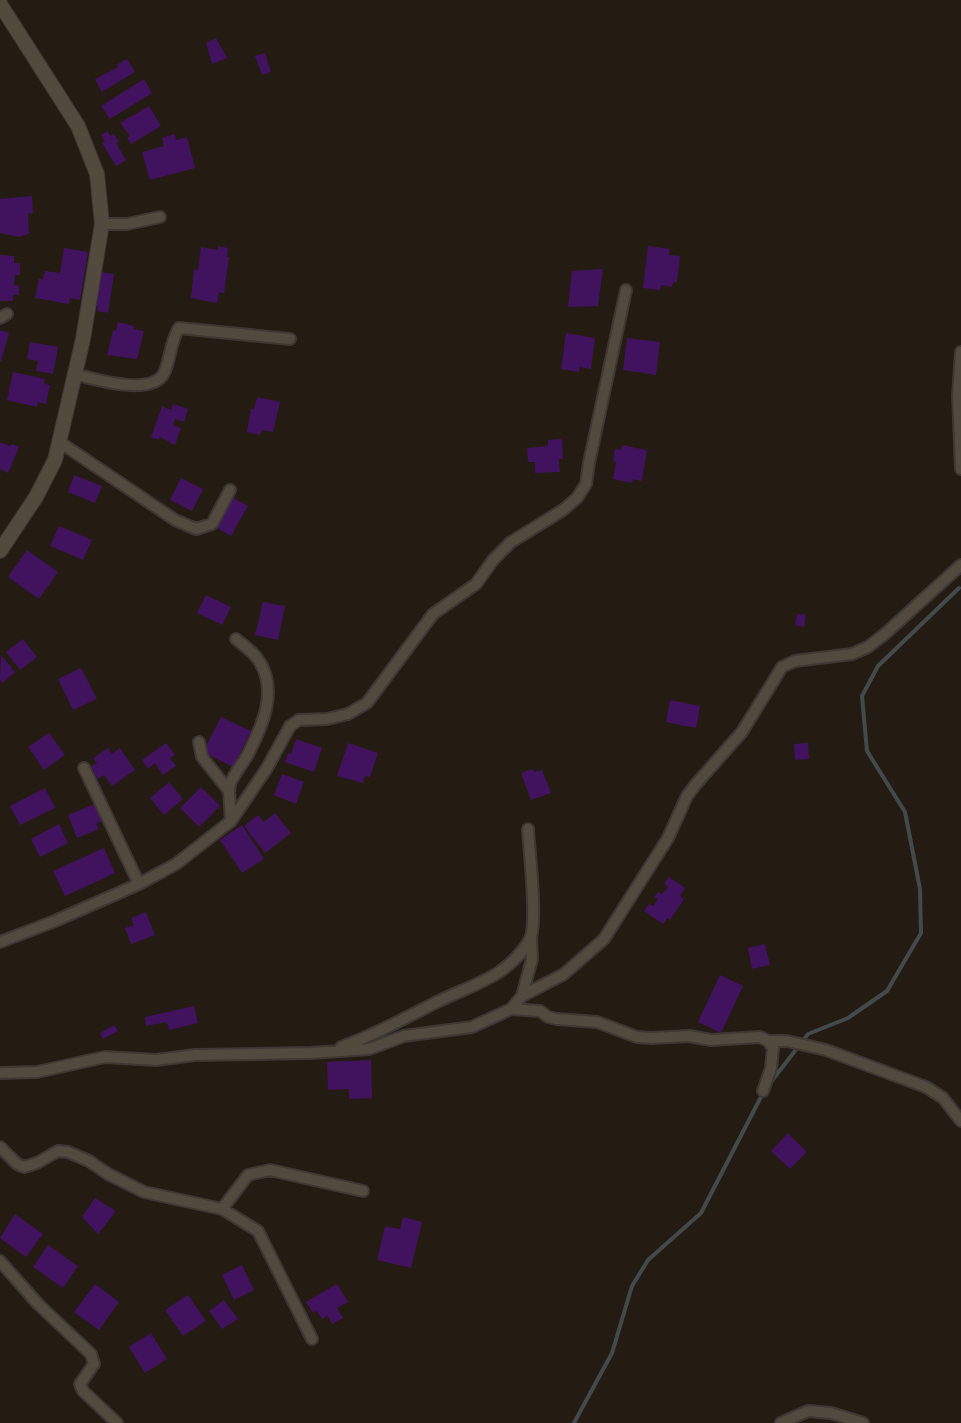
<svg xmlns="http://www.w3.org/2000/svg" width="961" height="1423" viewBox="0 0 961 1423" font-family="Manrope,sans-serif">
<style>
.lines{fill:none;stroke-linecap:round;stroke-linejoin:round}
.stream{stroke:#424a4c;stroke-width:4}
.building{fill:#41135f}
.minor-casing{stroke:#3e3733;stroke-width:14}
.tertiary-casing{stroke:#3e3733;stroke-width:16}
.minor{stroke:#52493f;stroke-width:10}
.tertiary{stroke:#52493f;stroke-width:14}
</style>
<rect width="100%" height="100%" fill="#241b13"/>
<g class="lines">
<path class="stream" d="M771 1082 808 1034 848 1018 887 991 921 933 920 889 905 812 867 751 862 696 878 666 959 588
M574 1423 612 1353 632 1286 648 1260 701 1213 763 1093"/>
</g>
<path class="building" d="M216 38 227 58 212 64 206 43Z
M265 53 271 72 262 75 255 56Z
M127 59 135 72 102 92 95 79 118 67 116 65Z
M144 79 152 93 110 119 101 106Z
M149 106 161 126 131 144 127 138 130 136 120 123Z
M108 131 110 136 114 134 119 142 116 143 126 160 116 166 102 143 105 142 101 135Z
M175 134 176 140 187 137 195 168 150 180 142 152 164 146 162 138Z
M32 196 33 213 28 214 29 234 19 237 0 233V199Z
M218 246 228 248 227 257H229L224 293 219 292 217 303 191 298 194 269 198 270 201 247 218 250Z
M648 246 670 249 669 255 680 256 677 282H673L672 287 661 285 660 290 643 288Z
M64 248 88 252 80 300 70 298 69 304 35 298 39 279H43L45 271 60 273Z
M0 255 14 256V263H20V275H15L14 285 19 286V295H13V301H0Z
M603 269 598 306 568 307 572 271Z
M101 272 114 274 108 313 97 311 98 306H96Z
M118 322 134 326 133 329 144 331 137 359 107 355 113 330 116 331Z
M0 330 9 333 1 361H0Z
M566 333 595 338 591 369 580 367 579 372 561 369Z
M627 338 660 342 656 375 623 370Z
M30 342 58 347 53 374 36 371 38 361 27 359Z
M13 372 45 379 44 384 50 385 46 404 38 402 37 407 7 400Z
M257 397 280 402 273 432 262 430 260 435 247 432 251 409H254Z
M173 404 188 409 184 422 175 419 173 425 181 428 175 445 160 437 159 440 151 437 162 406 171 410Z
M562 439 563 459H559L560 472 535 473V462H528L527 448 548 446V440Z
M0 442 10 446 12 444 19 447 8 473 0 469Z
M622 445 647 450 642 481 633 479 632 483 613 479 616 462 613 461 615 449 621 450Z
M74 475 102 486 95 503 68 492Z
M181 478 203 489 192 511 170 500Z
M232 497 248 506 231 536 215 527Z
M59 526 92 540 83 560 50 546Z
M27 550 58 572 39 599 8 577Z
M206 595 231 607 222 625 197 613Z
M263 602 285 606 278 640 255 635Z
M797 614 806 615 804 627 795 625Z
M23 639 37 657 20 670 6 652Z
M1 655 15 672 2 683 0 680Z
M81 668 97 699 73 710 58 679Z
M670 700 700 706 696 728 666 722Z
M221 717 251 731 233 767 203 752Z
M49 733 65 755 44 770 28 747Z
M296 739 322 748 314 772 285 762 288 753 291 754Z
M166 743 175 755 170 758 176 766 163 775 155 763 148 769 142 760Z
M348 743 378 753 370 777 365 776 363 783 337 776Z
M808 743 809 759 795 760 794 744Z
M108 748 112 754 120 748 135 770 112 786 104 775 98 779 90 767 97 763 93 758Z
M533 769 534 772 542 770 551 793 531 800 521 773Z
M282 774 304 782 296 804 274 795Z
M169 782 183 799 164 815 150 798Z
M201 787 220 806 199 827 180 808Z
M45 788 55 808 20 825 10 806Z
M97 803 105 820 96 824 99 829 77 838 68 815Z
M275 813 291 833 265 853 244 826 258 815 264 822Z
M59 824 68 843 40 857 31 839Z
M242 825 264 859 242 873 220 840Z
M104 848 115 873 65 896 53 871Z
M669 877 685 888 680 896 684 899 670 920 667 918 663 924 644 911 649 904 653 906 658 899 654 897 658 892 662 894 668 887 664 884Z
M146 912 155 935 131 944 125 928 134 925 131 918Z
M765 944 770 965 752 969 748 948Z
M720 975 743 986 721 1033 698 1022Z
M194 1006 198 1023 169 1030 167 1022 146 1026 145 1017Z
M114 1025 118 1031 103 1039 100 1033Z
M371 1060 372 1098 349 1099V1089L328 1090 327 1062Z
M788 1133 807 1152 790 1169 771 1151Z
M95 1198 116 1211 98 1234 82 1217Z
M15 1214 43 1234 26 1257 0 1238Z
M403 1217 422 1222 411 1268 377 1260 385 1226 400 1229Z
M48 1245 78 1266 63 1288 33 1267Z
M242 1265 254 1290 234 1300 222 1275Z
M95 1284 119 1302 99 1330 74 1312Z
M337 1284 348 1302 337 1308 343 1318 332 1324 327 1316 322 1319 317 1311 313 1313 306 1302Z
M188 1295 206 1321 183 1336 165 1310Z
M224 1300 238 1319 222 1329 209 1311Z
M151 1333 167 1359 145 1373 129 1347Z"/>
<g class="lines">
<defs>
<path id="minor" d="M102 224H127L160 217
M0 318 7 314
M961 352 958 395 961 469
M74 374C94 379 152 397 164 373 171 358 170 342 179 328L290 339
M61 443 175 520 196 529 212 524 230 490
M199 742 202 757 229 791
M84 768 139 884
M231 821 229 791 230 784C234 774 241 766 247 756 262 727 280 689 257 658 252 651 243 645 236 639
M0 942 55 921 139 884 176 864 231 821 267 768 290 726 299 720 327 719 348 714 367 703 433 614 476 584 493 560 511 542 563 510 577 498 586 484 589 463 626 290
M522 996 532 959 531 937
M511 1009 540 1011 548 1017 557 1019 597 1022 637 1037 651 1038 689 1036 711 1040 760 1037 768 1041 773 1048 771 1068 763 1091
M768 1041H787L826 1050 926 1087 943 1098 961 1121
M341 1047C375 1035 405 1018 437 1002 471 985 509 977 530 939 538 923 529 850 528 829
M0 1073 37 1072 105 1057 156 1060 195 1055 311 1053 369 1049 404 1036 472 1027 511 1009 522 996 564 974 604 939 668 838 687 796 696 784 742 732 782 667 795 661 852 654 868 647 886 633 961 565
M0 1147 17 1164 24 1167 37 1163 58 1151 68 1152 89 1161 108 1174 144 1192 222 1209 258 1231 312 1339
M222 1209 248 1175 270 1170 363 1191
M0 1261 38 1304 91 1354 94 1364 80 1384 83 1391 117 1423
M781 1423 808 1411 831 1413 863 1423"/>
<path id="tertiary" d="M0 4 78 126 97 174 102 224 83 339 55 460 36 497 0 551"/>
</defs>
<use href="#minor" class="minor-casing"/>
<use href="#tertiary" class="tertiary-casing"/>
<use href="#minor" class="minor"/>
<use href="#tertiary" class="tertiary"/>
</g>
</svg>
